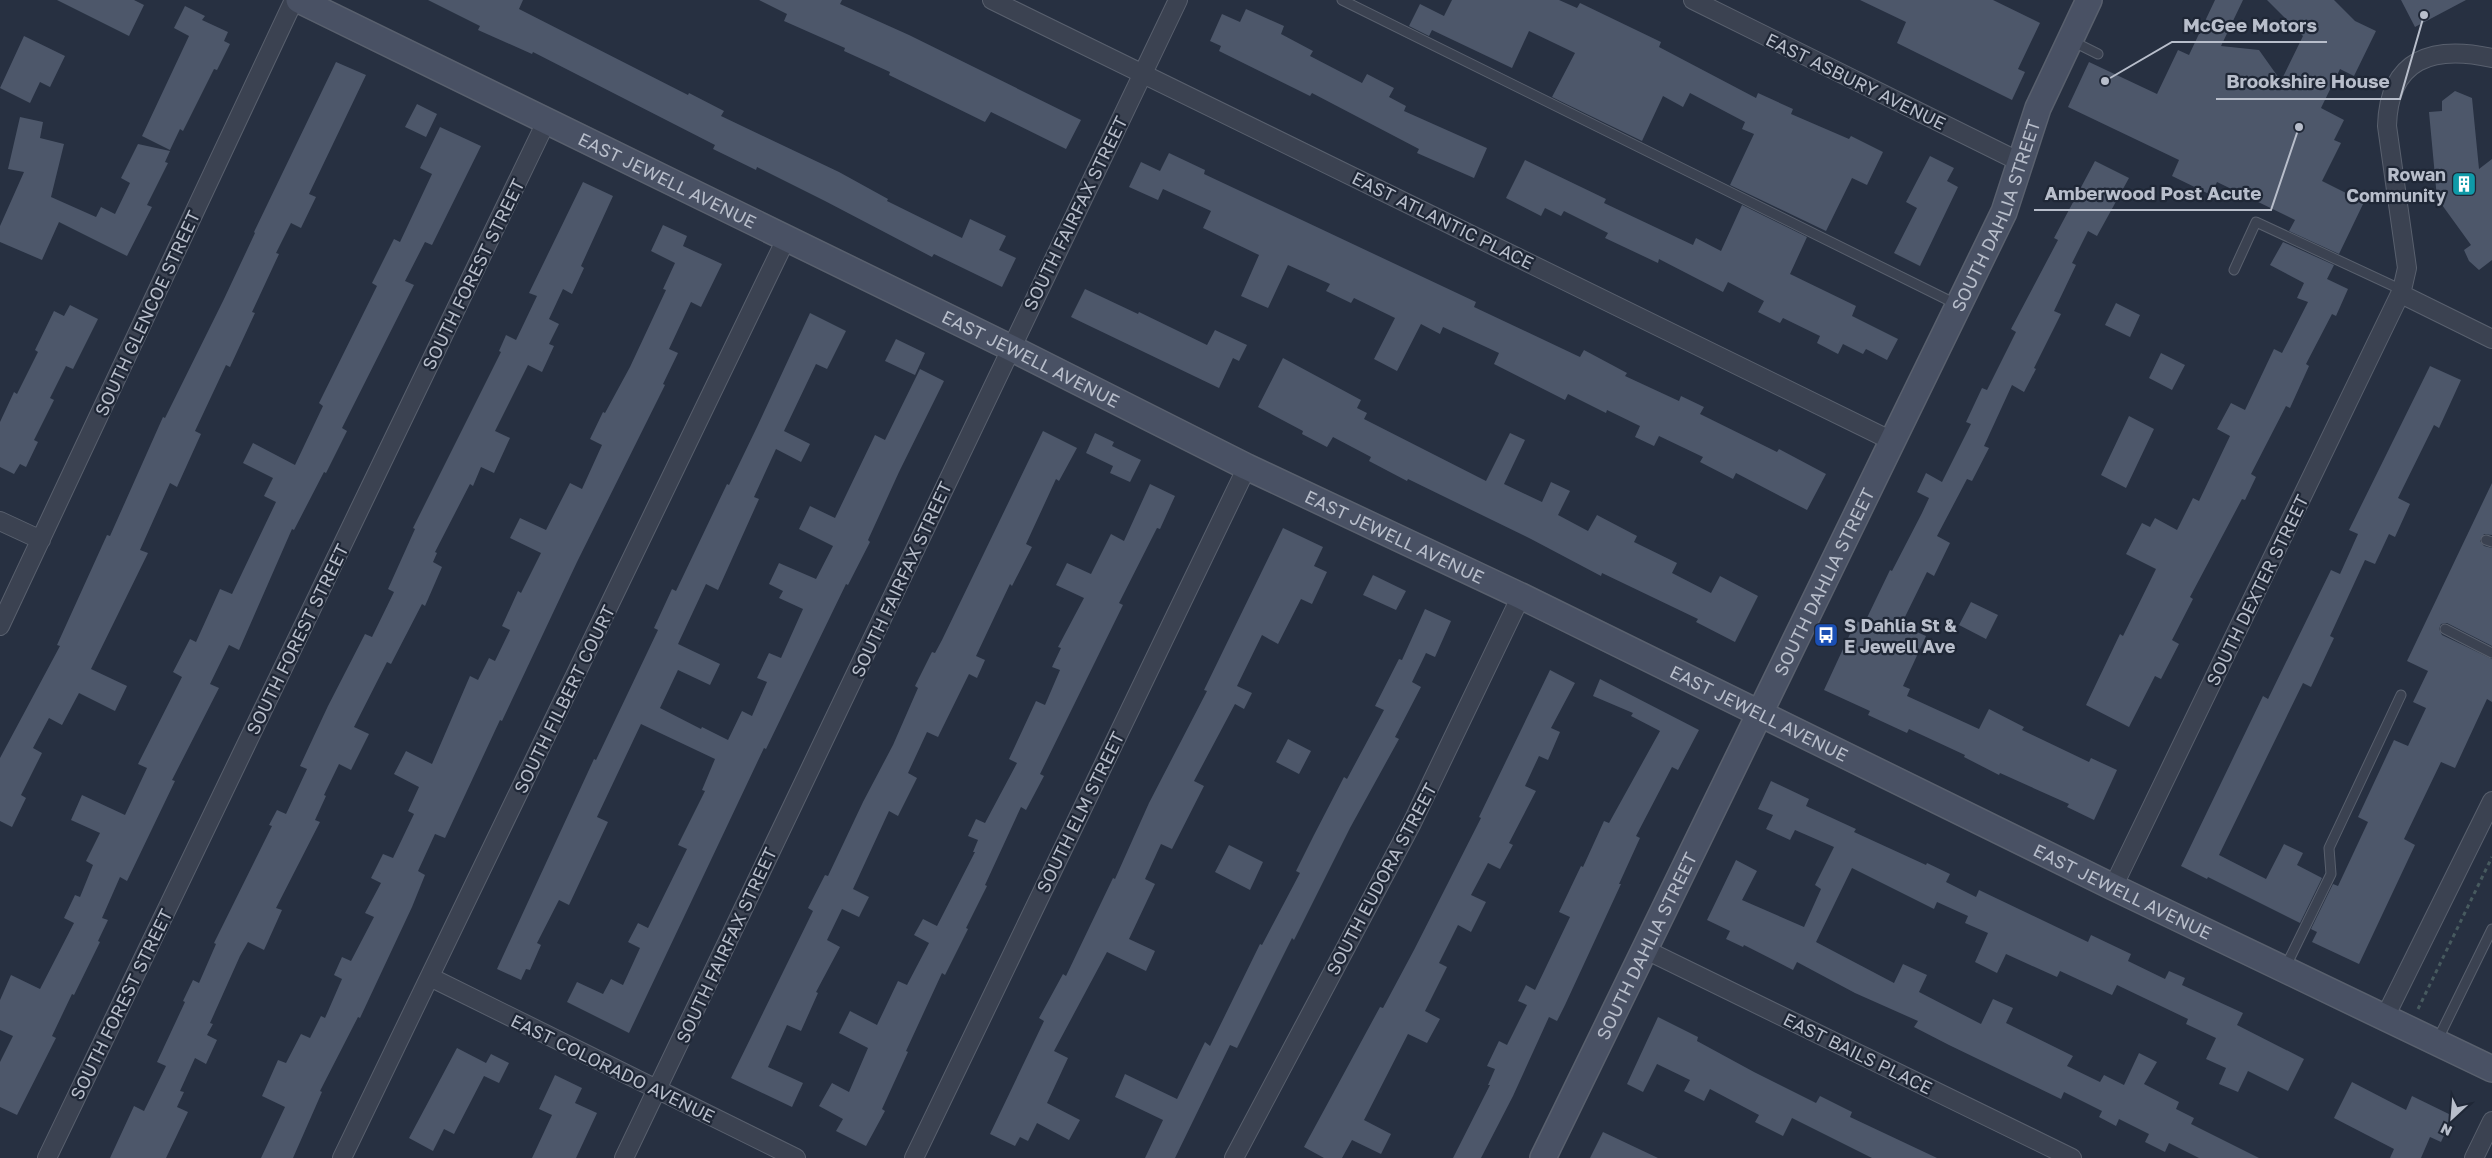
<svg xmlns="http://www.w3.org/2000/svg" width="2492" height="1158" viewBox="0 0 2492 1158" font-family="'Golos Text',sans-serif">
<style>
.building{fill:#4d576a}
.lines{fill:none;stroke-linecap:round;stroke-linejoin:round}
.lane-casing{stroke:#59606e;stroke-width:11}
.street-casing{stroke:#59606e;stroke-width:20}
.secondary-casing{stroke:#59606e;stroke-width:28}
.path{stroke:#475a5f;stroke-width:3;stroke-dasharray:4 4;stroke-linecap:butt}
.lane{stroke:#3b4251;stroke-width:9}
.street{stroke:#3b4251;stroke-width:18}
.secondary{stroke:#495164;stroke-width:25}
.labels{text-anchor:middle;dominant-baseline:central;stroke-width:4.5;stroke-linejoin:round;paint-order:stroke}
.street-label{font-size:18px;fill:#b8becb;stroke:#1f2736}
.poi-label{font-size:18px;font-weight:bold;fill:#b8becb;stroke:#1f2736;text-anchor:end}
.leader{fill:none;stroke:#b8becb;stroke-width:2}
.callout-dot{fill:#b8becb;stroke:#1f2736;stroke-width:2}
.callout-label{font-size:19px;text-anchor:middle;font-weight:bold;fill:#b8becb;stroke:#1f2736;stroke-width:4.5;stroke-linejoin:round;paint-order:stroke}
</style>
<rect width="100%" height="100%" fill="#273041"/>
<path class="building" d="M57 0H134L144 5 129 36Z
M428 0H523L519 9 688 95 689 93 724 111 721 116 839 172 888 199 887 201 962 238 970 219 1006 236 999 250 1016 258 1002 287 934 254 932 257 825 201 757 167 756 170 713 149 715 145 533 52 532 54 478 30 480 26Z
M759 0H842L840 4 909 35 1081 120 1066 149 991 112 985 122 889 75 890 72 844 51 845 48 784 21 787 14Z
M1452 0H1559L1577 8 1580 3 1661 42 1659 47 1756 98 1758 93 1793 109 1791 114 1849 139 1851 136 1883 152 1867 185 1852 178 1826 231 1730 185 1754 134 1742 129 1745 122 1690 93 1683 107 1663 96 1642 141 1552 97 1575 53 1529 31 1512 68 1432 30 1429 36 1409 26 1420 4 1444 16Z
M1860 0H1993L2040 23 2018 69 2025 72 2012 100 1897 43 1906 22Z
M2215 0H2243L2221 46 2259 50 2281 81 2303 36 2267 0H2334L2355 21 2376 31 2354 76 2340 69 2321 108 2344 120 2334 140 2341 143 2322 181 2364 202 2339 254 2289 231 2295 220 2217 182 2211 195 2172 176 2179 160 2068 107 2089 62 2157 94 2178 50 2189 55Z
M2401 0H2466L2415 27Z
M185 6 205 16 202 20 228 32 224 41 230 44 217 70 214 69 183 131 180 129 170 150 142 136 189 36 174 28Z
M1246 9 1284 26 1281 34 1313 51 1310 56 1362 83 1367 74 1394 88 1389 97 1406 106 1404 111 1487 148 1474 178 1417 153 1419 149 1312 93 1310 96 1219 51 1221 46 1210 41 1222 14 1240 22Z
M24 36 65 56 50 87 40 82 30 103 0 88Z
M336 62 366 75 309 194 316 197 301 228 291 223 276 253 279 254 252 312 255 313 230 367 226 365 195 431 201 434 177 487 170 483 140 550 148 553 91 669 127 686 115 711 79 693 62 725 49 718 33 748 42 753 21 795 26 798 12 827 0 821V758L60 646 57 645 107 535 110 536 163 417 165 418 224 299 255 233 254 232Z
M2455 91 2472 98 2479 169 2492 159V260L2479 270 2469 261 2464 250 2471 245 2437 198 2429 112 2442 111V101Z
M417 104 437 114 426 137 405 127Z
M20 117 43 122 40 138 64 144 51 197 96 217 101 207 115 214 130 183 121 178 138 144 170 151 165 162 168 163 147 205 152 207 127 256 59 222 42 260 0 242V226L24 172 8 169Z
M440 127 481 146 432 245 425 242 405 281 414 285 342 428 347 431 326 473 324 472 294 530 292 529 239 650 229 645 210 684 219 688 172 780 175 781 127 881 120 877 102 918 108 920 98 941 100 942 74 995 72 994 52 1036 56 1038 17 1115 0 1107V1062L13 1036 0 1030V1000L11 975 40 989 74 923 64 918 75 895 80 897 93 865 86 861 100 833 71 820 82 795 125 815 147 768 138 764 182 677 173 672 190 639 196 642 220 589 232 594 276 502 264 496 273 478 243 463 253 443 295 465 323 406 319 403 377 286 372 283 394 239 400 242 432 174 420 168Z
M1169 153 1205 170 1204 174 1476 302 1474 307 1580 357 1584 350 1627 373 1625 376 1679 401 1681 396 1704 407 1700 414 1777 452 1779 449 1826 474 1807 510 1736 473 1733 479 1700 462 1703 457 1659 436 1654 446 1635 437 1640 426 1607 410 1606 413 1568 394 1565 400 1494 364 1499 353 1443 327 1440 334 1421 324 1397 371 1374 359 1395 318 1354 298 1351 303 1326 291 1330 284 1288 265 1268 308 1241 296 1259 255 1203 228 1211 211 1163 189 1158 200 1129 187 1141 162 1160 171Z
M1930 156 1954 168 1947 181 1958 187 1920 266 1894 253 1917 208 1906 202Z
M1525 160 1606 199 1604 203 1693 245 1696 238 1721 251 1742 205 1807 237 1790 274 1856 306 1852 316 1898 339 1887 360 1866 349 1863 354 1843 344 1838 354 1817 343 1820 336 1783 318 1780 323 1758 312 1764 301 1728 282 1723 292 1659 259 1658 263 1605 238 1608 233 1564 211 1561 216 1545 208 1541 216 1506 198Z
M2095 161 2129 178 2097 236 2088 231 2072 263 2076 265 2054 311 2061 314 2034 368 2036 369 2024 392 2012 385 1984 446 1989 448 1972 481 1967 479 1937 536 1950 543 1934 576 1927 572 1901 625 1926 636 1903 686 1910 689 1907 696 1979 729 1989 709 2024 727 2022 730 2089 762 2091 758 2117 770 2094 820 2067 807 2069 804 2000 773 1999 775 1964 757 1965 755 1909 729 1907 733 1868 715 1870 711 1824 690 1856 621 1864 624 1890 570 1892 571 1922 513 1929 498 1917 492 1926 473 1942 482 1971 424 1966 422 1982 388 1987 390 2016 332 2011 329 2058 240 2054 238Z
M583 182 613 196 581 266 584 268 572 294 563 289 549 319 559 324 549 344 554 346 542 372 528 365 495 431 510 438 494 473 481 467 473 486 470 484 435 552 437 553 433 562 442 567 425 606 422 604 391 664 387 662 354 727 369 734 351 770 339 764 324 795 326 796 315 820 320 822 276 908 282 910 264 950 248 942 240 956 210 1023 213 1024 207 1035 217 1040 206 1064 195 1058 180 1091 184 1092 177 1107 188 1112 166 1158H110L134 1106 144 1111 166 1066 157 1062 185 1002 183 1001 193 980 199 983 216 944 214 943 272 826 269 825 277 810 286 814 307 769 300 766 328 706 365 634 372 637 394 592 388 589 415 529 413 528 501 352 499 351 506 335 516 340 537 296 529 293Z
M663 225 687 236 683 246 722 264 701 307 691 302 669 349 678 353 663 384 665 385 577 562 502 721 500 720 445 838 435 834 418 871 425 875 412 907 360 1018 358 1017 320 1091 322 1092 293 1158H261L285 1107 262 1096 278 1060 286 1063 301 1034 310 1038 321 1016 325 1018 342 979 334 975 342 957 351 961 374 917 365 913 381 883 371 878 383 854 393 858 414 814 408 811 419 787 394 774 406 751 432 764 470 676 478 680 489 658 495 661 510 630 502 626 518 591 521 593 541 553 510 538 520 518 546 530 570 483 582 489 602 445 590 439 603 412 605 413 630 367 666 290 663 289 675 263 651 251Z
M2283 242 2334 265 2327 279 2348 289 2336 316 2332 314 2306 364 2309 366 2290 408 2286 406 2251 474 2256 477 2245 500 2242 499 2190 597 2193 599 2172 640 2179 644 2161 679 2155 676 2129 727 2086 705 2120 634 2123 636 2156 569 2126 554 2142 523 2150 527 2155 518 2177 530 2193 498 2199 501 2230 436 2217 429 2231 403 2245 410 2274 349 2282 353 2308 302 2297 298 2304 283 2270 265Z
M1085 289 1138 314 1139 312 1207 345 1215 330 1247 345 1239 361 1233 358 1219 388 1071 317Z
M2116 303 2140 315 2130 337 2105 325Z
M70 305 98 319 73 369 66 366 50 398 54 400 34 440 38 442 26 467 20 464 14 474 0 467V422L14 392 17 394 38 352 35 350 54 311 64 316Z
M810 313 846 331 827 369 816 364 784 431 810 444 801 462 776 449 754 497 759 499 718 590 706 584 678 644 720 664 710 685 678 670 660 708 701 729 702 727 728 740 742 711 752 716 767 682 757 678 769 653 781 658 803 609 779 598 783 591 769 584 779 563 816 579 833 546 799 529 810 506 835 518 875 435 885 440 920 369 944 381 899 472 868 540 870 542 848 585 846 584 766 749 764 748 629 1033 567 1002 577 982 603 994 611 979 623 985 640 948 628 942 638 923 648 928 687 849 678 845 705 791 702 790 715 759 641 724 597 817 608 822 569 905 559 900 537 943 541 945 530 970 526 969 521 980 497 969 594 759 596 760 658 630 654 628 672 589 676 591 727 484 729 485 757 427Z
M896 339 925 353 915 375 885 361Z
M2161 353 2185 365 2172 390 2149 378Z
M1283 358 1361 400 1357 408 1367 413 1364 419 1486 481 1510 433 1525 440 1504 484 1542 502 1551 482 1570 491 1558 515 1588 531 1597 515 1637 536 1634 542 1677 563 1672 573 1711 593 1720 576 1758 596 1735 642 1696 622 1698 619 1602 573 1601 576 1531 539 1408 479 1407 481 1369 461 1371 457 1333 437 1327 447 1302 434 1303 431 1258 407Z
M2430 366 2461 380 2439 428 2434 425 2398 498 2410 504 2395 537 2389 534 2375 564 2365 560 2330 636 2334 638 2311 687 2303 683 2219 855 2266 879 2284 844 2303 853 2297 865 2322 878 2300 923 2208 877 2207 879 2181 866 2263 696 2268 699 2331 570 2340 574 2358 534 2349 530Z
M2129 416 2154 429 2126 488 2101 475Z
M1043 431 1077 448 1059 481 1056 479 1026 544 1032 547 1012 586 1010 584 976 656 985 660 977 678 969 674 938 737 927 732 908 773 917 778 898 816 889 811 853 889 869 897 859 917 842 909 827 940 840 947 816 992 818 993 801 1031 787 1025 768 1067 803 1083 792 1107 731 1078 813 911 808 908 825 875 828 876 863 802 893 745 918 688 915 686 932 652 935 653 942 640Z
M1095 433 1114 442 1112 446 1141 460 1130 482 1110 473 1113 466 1086 453Z
M2492 483V535L2484 534 2480 541 2484 546 2492 548V646L2447 623 2441 624 2439 629 2442 635 2492 659V702L2487 699 2455 768 2441 762 2404 839 2415 845 2359 964 2312 942 2317 932 2311 929 2333 884 2338 886 2368 822 2358 817 2394 740 2408 746 2426 708 2413 702 2428 671 2407 661Z
M1150 484 1175 496 1160 529 1157 528 1119 603 1123 605 1040 774 1044 776 1026 810 1021 807 985 885 987 886 966 928 968 929 945 975 942 973 906 1051 908 1052 882 1109 885 1111 866 1146 836 1131 843 1119 819 1106 832 1083 849 1092 868 1048 839 1033 850 1011 877 1025 898 981 907 985 929 943 914 935 923 919 937 926 975 852H973L978 840 968 836 976 819 985 823 1017 763 1009 759 1036 701 1045 705 1060 670 1052 667 1061 648 1058 647 1084 598 1056 585 1067 563 1091 574 1111 534 1124 541Z
M1283 528 1323 547 1314 566 1327 572 1312 604 1301 599 1278 644 1262 635 1237 686 1252 693 1244 709 1235 704 1194 781 1204 786 1172 849 1161 844 1145 879 1155 884 1129 939 1155 951 1146 971 1107 952 1054 1051 1068 1058 1047 1103 1080 1120 1069 1140 1037 1123 1028 1141 1020 1137 1015 1146 990 1134 1044 1021 1039 1018 1063 974 1066 976 1113 878 1115 879 1149 803 1207 691 1204 690Z
M1373 575 1406 591 1396 610 1363 595Z
M1971 602 1998 615 1986 639 1959 625Z
M1425 609 1451 621 1435 657 1426 653 1412 682 1421 687 1395 737 1399 739 1350 828 1294 940 1292 938 1237 1048 1230 1045 1175 1158H1145L1163 1120 1115 1097 1125 1074 1177 1099 1205 1042 1210 1046 1260 944 1262 945 1300 873 1296 871 1314 835 1344 777 1347 779 1384 710 1375 706 1399 659 1402 660Z
M1550 670 1575 683 1551 728 1560 732 1548 760 1539 756 1525 786 1536 791 1509 843 1513 845 1500 869 1488 863 1471 895 1486 902 1471 932 1458 925 1439 963 1447 967 1425 1011 1440 1019 1427 1043 1408 1034 1364 1120 1391 1134 1381 1154 1352 1140 1342 1158H1324L1304 1147 1380 1007 1383 1008 1414 950 1481 818 1479 817Z
M1600 679 1699 730 1678 770 1672 767 1636 836 1640 838 1619 884H1621L1565 1005 1557 1021 1549 1017 1513 1096 1481 1158H1453L1490 1085H1488L1495 1069 1487 1066 1499 1041 1507 1045 1527 1005 1518 1001 1526 985 1535 990 1570 917 1559 912 1581 866 1583 867 1604 821 1609 823 1660 731 1631 716 1633 713 1593 696Z
M1288 739 1311 751 1299 774 1276 762Z
M1771 781 1809 799 1806 806 1856 829 1854 832 1926 865 1927 863 1950 874 1946 882 1976 897 1979 890 2088 942 2091 935 2131 954 2128 961 2165 979 2169 971 2185 978 2182 985 2243 1013 2237 1025 2304 1059 2288 1091 2248 1071 2238 1092 2219 1084 2226 1068 2206 1059 2216 1038 2186 1024 2188 1019 2117 985 2112 995 2060 971 2057 977 2006 954 1997 973 1975 962 1988 933 1965 923 1968 916 1937 902 1934 909 1852 868 1816 942 1894 983 1903 964 1927 975 1919 992 1981 1024 1993 999 2013 1008 2006 1023 2073 1056 2067 1066 2100 1082 2104 1075 2124 1085 2139 1053 2157 1062 2144 1084 2179 1102 2176 1109 2194 1118 2191 1124 2259 1158H2199L2169 1143 2165 1152 2145 1142 2149 1134 2119 1119 2116 1126 2099 1117 2102 1111 2064 1092 2061 1099 1949 1045 1914 1027 1918 1021 1855 993 1797 962 1793 970 1744 945 1743 947 1726 939 1730 931 1707 920 1736 860 1757 871 1742 900 1804 927 1821 889 1815 885 1834 847 1795 830 1790 840 1766 829 1773 815 1758 809Z
M1229 845 1263 862 1250 890 1215 872Z
M1658 1017 1698 1037 1697 1041 1754 1072 1816 1103 1820 1096 1852 1112 1850 1117 1937 1158H1872L1792 1118 1783 1136 1755 1122 1759 1115 1710 1089 1704 1101 1684 1091 1690 1080 1657 1064 1643 1092 1627 1084Z
M457 1048 486 1063 491 1054 509 1063 499 1083 484 1076 454 1134 444 1129 433 1151 409 1138Z
M555 1075 582 1088 575 1103 597 1113 576 1158H532L552 1115 539 1109Z
M2352 1082 2406 1110 2412 1096 2453 1116 2441 1142 2430 1137 2421 1158H2390L2394 1149 2334 1118Z
M1603 1132 1658 1158H1590Z"/>
<g class="lines">
<defs>
<path id="lane" d="M1342 0 1958 305
M2070 40 2098 54
M2234 270 2256 222 2402 290
M2486 540 2492 542
M2445 629 2492 653
M2285 968 2331 874 2329 848 2401 695
M2437 1041 2492 929"/>
<path id="street" d="M992 0 1892 441
M1693 0 2020 162
M2401 294 2492 339
M0 521 41 540
M0 626 294 0
M2113 887 2402 290 2407 268 2387 126C2389 58 2433 45 2492 58
M1644 949 2072 1158
M430 977 796 1158
M2385 1017 2492 801
M47 1158 547 120
M342 1158 786 239
M624 1158 1178 0
M914 1158 1247 467
M1234 1158 1412 823 1521 596
M2474 1158 2492 1121"/>
<g id="secondary">
<path id="s1" d="M299 0 1011 348 1247 467 1521 596 2113 887 2492 1069"/>
<path id="s2" d="M1543 1158 2004 212 2038 108 2089 0"/>
</g>
</defs>
<use href="#lane" class="lane-casing"/>
<use href="#street" class="street-casing"/>
<use href="#secondary" class="secondary-casing"/>
<path class="path" d="M2418 1009 2492 857"/>
<use href="#lane" class="lane"/>
<use href="#street" class="street"/>
<use href="#secondary" class="secondary"/>
</g>
<defs>
<symbol id="building-square" viewBox="-11 -11 22 22"><rect x="-9" y="-9" width="18" height="18" rx="4" fill="#0f9aa8" stroke="#1f2736"/><path d="M-4-6H4V6H1V3H-1V6H-4ZM-2.5-4.3h1.7v1.8h-1.7ZM.8-4.3h1.7v1.8H.8ZM-2.5-1h1.7V.8h-1.7ZM.8-1h1.7V.8H.8Z" fill="#fff"/></symbol>
<symbol id="bus-square" viewBox="-11 -11 22 22"><rect x="-9" y="-9" width="18" height="18" rx="4" fill="#1a4fb4" stroke="#1f2736"/><path d="M-5-6H5V4H4V6H2V4H-2V6H-4V4H-5ZM-3.5-4V0h7V-4ZM-3.5 1.2v1.5H-2V1.2ZM2 1.2v1.5H3.5V1.2Z" fill="#fff"/></symbol>
</defs>
<g fill-rule="evenodd">
<use href="#building-square" x="2450" y="170" width="28" height="28"/>
<use href="#bus-square" x="1812" y="621" width="28" height="28"/>
</g>
<g class="labels">
<g class="street-label">
<text transform="translate(1856 81) rotate(26)">EAST ASBURY AVENUE</text>
<text stroke="none"><textPath href="#s1" startOffset="410">EAST JEWELL AVENUE</textPath></text>
<text transform="translate(1075 213) rotate(-64)">SOUTH FAIRFAX STREET</text>
<text stroke="none"><textPath href="#s2" startOffset="1046">SOUTH DAHLIA STREET</textPath></text>
<text transform="translate(1443 220) rotate(26)">EAST ATLANTIC PLACE</text>
<text transform="translate(473 274) rotate(-64)">SOUTH FOREST STREET</text>
<text transform="translate(147 313) rotate(-65)">SOUTH GLENCOE STREET</text>
<text stroke="none"><textPath href="#s1" startOffset="815">EAST JEWELL AVENUE</textPath></text>
<text stroke="none"><textPath href="#s1" startOffset="1220">EAST JEWELL AVENUE</textPath></text>
<text transform="translate(901 579) rotate(-65)">SOUTH FAIRFAX STREET</text>
<text stroke="none"><textPath href="#s2" startOffset="641">SOUTH DAHLIA STREET</textPath></text>
<text transform="translate(2257 590) rotate(-64)">SOUTH DEXTER STREET</text>
<text transform="translate(297 639) rotate(-64)">SOUTH FOREST STREET</text>
<text transform="translate(564 699) rotate(-64)">SOUTH FILBERT COURT</text>
<text stroke="none"><textPath href="#s1" startOffset="1625">EAST JEWELL AVENUE</textPath></text>
<text transform="translate(1080 812) rotate(-64)">SOUTH ELM STREET</text>
<text transform="translate(1381 879) rotate(-62)">SOUTH EUDORA STREET</text>
<text stroke="none"><textPath href="#s1" startOffset="2030">EAST JEWELL AVENUE</textPath></text>
<text transform="translate(726 945) rotate(-65)">SOUTH FAIRFAX STREET</text>
<text stroke="none"><textPath href="#s2" startOffset="236">SOUTH DAHLIA STREET</textPath></text>
<text transform="translate(121 1004) rotate(-64)">SOUTH FOREST STREET</text>
<text transform="translate(1858 1053) rotate(26)">EAST BAILS PLACE</text>
<text transform="translate(613 1068) rotate(26)">EAST COLORADO AVENUE</text>
</g>
<g class="poi-label">
<text x="2446" y="174">Rowan<tspan x="2446" dy="21">Community</tspan></text>
<text x="1844" y="625" text-anchor="start">S Dahlia St &amp;<tspan x="1844" dy="21">E Jewell Ave</tspan></text>
</g>
</g>
<path class="leader" d="M2105 81L2172 42H2327M2424 15L2400 99H2216M2299 127L2271 210H2034"/>
<g class="callout-dot">
<circle cx="2105" cy="81" r="5"/>
<circle cx="2424" cy="15" r="5"/>
<circle cx="2299" cy="127" r="5"/>
</g>
<g class="callout-label">
<text x="2250" y="32">McGee Motors</text>
<text x="2308" y="88">Brookshire House</text>
<text x="2153" y="200">Amberwood Post Acute</text>
</g>
<g transform="translate(2452 1118) rotate(206)" stroke="#1f2736" stroke-width="4" paint-order="stroke">
<path d="M0-4L9 19L0 12L-9 19Z" fill="#b8becb"/>
<text y="-8" font-size="14" font-weight="bold" text-anchor="middle" fill="#b8becb">N</text>
</g>
</svg>
